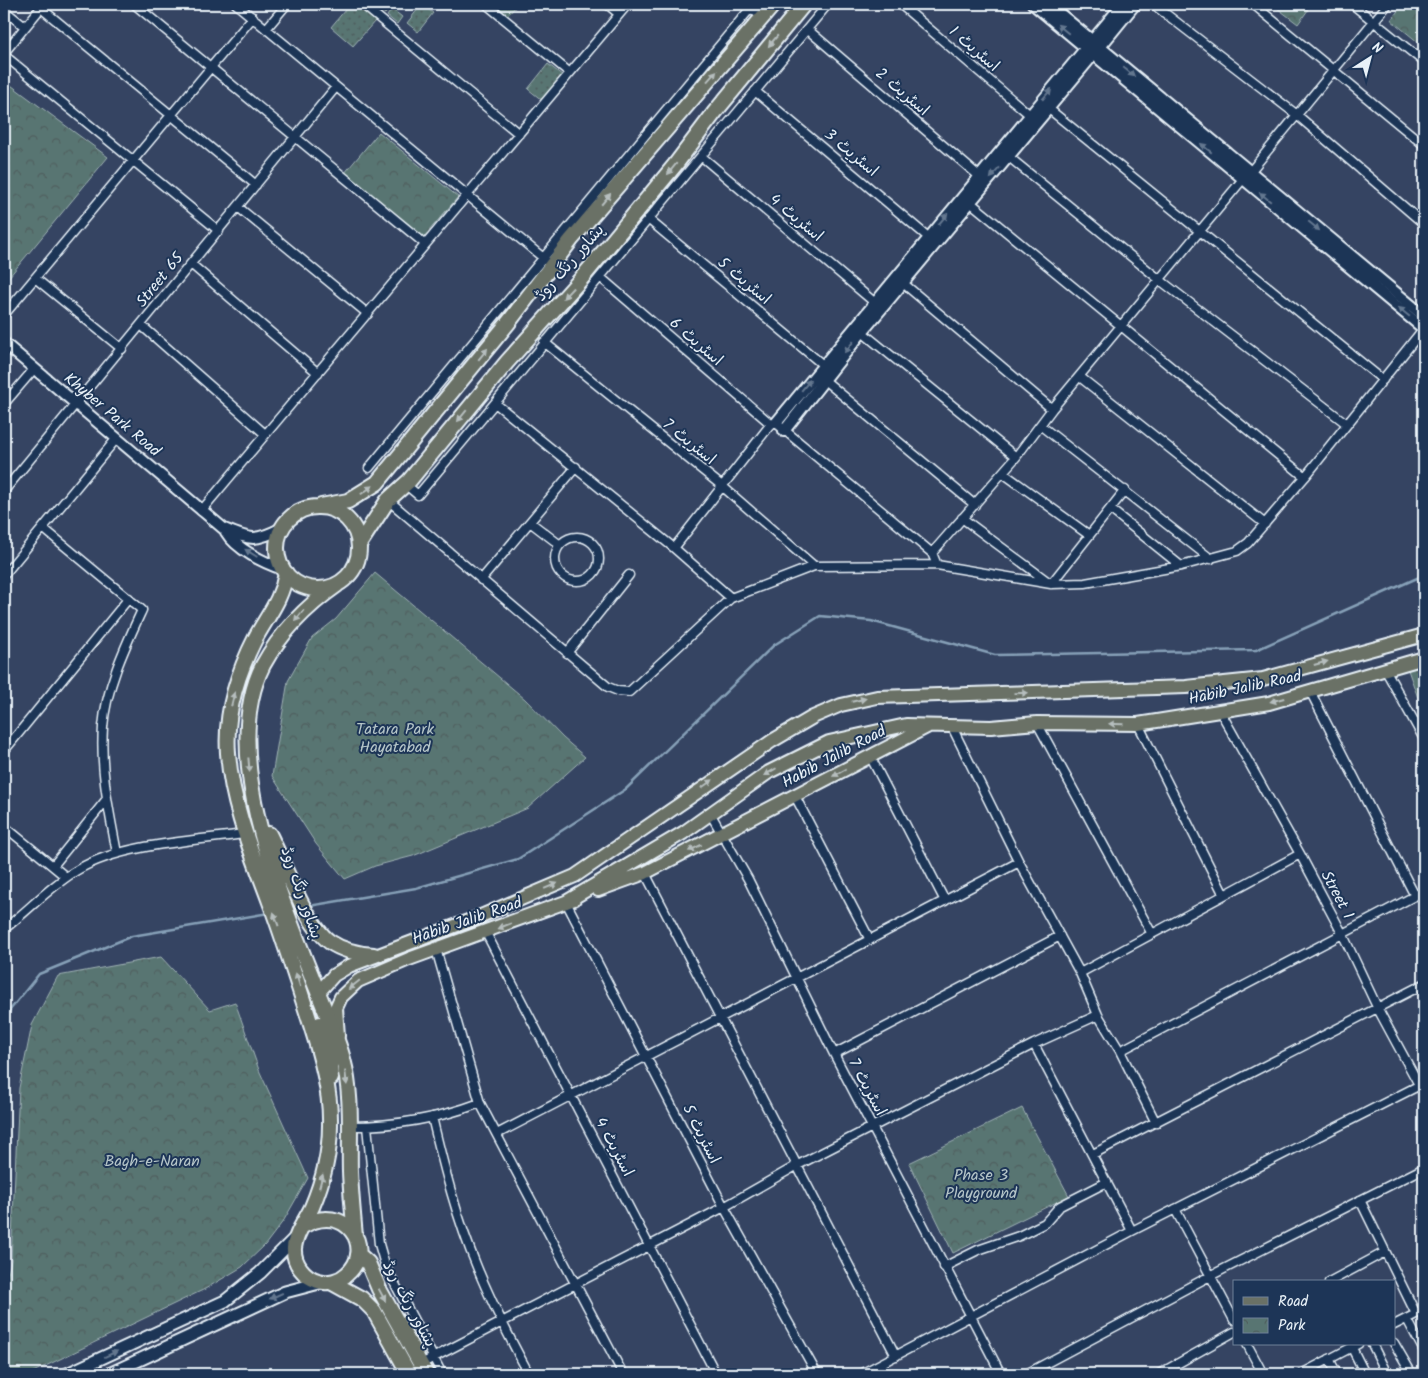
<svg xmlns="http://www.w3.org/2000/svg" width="1428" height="1378" viewBox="0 0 1428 1378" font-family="Kalam,'Playpen Sans Arabic',sans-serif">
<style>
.grass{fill:url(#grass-dots);stroke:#a0b3b5}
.park{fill:url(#park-crowns);stroke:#a0b3b5}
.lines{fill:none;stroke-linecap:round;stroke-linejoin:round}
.stream{stroke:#87a1b8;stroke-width:2.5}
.minor-casing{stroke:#e8f1f8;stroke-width:11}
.tertiary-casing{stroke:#e8f1f8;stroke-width:14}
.secondary-casing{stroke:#e8f1f8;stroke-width:15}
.primary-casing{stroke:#e8f1f8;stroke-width:16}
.trunk-casing{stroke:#e8f1f8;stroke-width:18}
.minor{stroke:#1d3557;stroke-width:8}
.tertiary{stroke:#1d3557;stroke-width:10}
.secondary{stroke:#1d3557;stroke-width:11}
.primary{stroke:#6a7166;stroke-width:12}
.trunk{stroke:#6a7166;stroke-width:14}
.oneway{fill:#64778f}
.oneway2{fill:#b6bebe}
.labels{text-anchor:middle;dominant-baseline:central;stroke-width:4;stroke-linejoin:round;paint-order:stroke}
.street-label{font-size:16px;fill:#e8f1f8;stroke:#1d3557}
.park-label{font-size:16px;fill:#b6c6c9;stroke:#1d3557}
</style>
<defs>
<pattern id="grass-dots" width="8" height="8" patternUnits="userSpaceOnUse" patternTransform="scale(1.25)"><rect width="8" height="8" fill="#587572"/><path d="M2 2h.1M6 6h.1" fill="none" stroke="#4f5e5e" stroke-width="1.8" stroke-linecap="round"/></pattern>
<pattern id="park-crowns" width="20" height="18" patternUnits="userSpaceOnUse" patternTransform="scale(1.25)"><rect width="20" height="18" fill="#587572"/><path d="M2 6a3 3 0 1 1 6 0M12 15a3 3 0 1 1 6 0" fill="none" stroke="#4f5e5e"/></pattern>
</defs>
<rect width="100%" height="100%" fill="#354462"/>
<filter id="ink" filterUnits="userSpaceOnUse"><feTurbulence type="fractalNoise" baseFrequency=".02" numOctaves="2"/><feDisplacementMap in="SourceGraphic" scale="10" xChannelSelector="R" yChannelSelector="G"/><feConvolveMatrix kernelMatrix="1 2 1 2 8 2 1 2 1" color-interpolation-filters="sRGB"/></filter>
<g filter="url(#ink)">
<path class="grass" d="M350 4H355L375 21 353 46 331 27Z
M373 4H393L385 14Z
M422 4 433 13 418 32 407 23Z
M494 4H518L508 15Z
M392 9 402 17 397 24 387 16Z
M548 64 563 76 543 101 528 89Z"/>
<path class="park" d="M1280 4H1300L1308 10 1298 24 1277 8Z
M1403 4H1424V47L1391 20Z
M4 80 108 157 4 283Z
M379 132 458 197 422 239 344 174Z
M375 573 525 699 563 738 585 757 528 808 413 856 375 866 345 879 316 844 272 776 288 681 312 638 336 619Z
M1424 665V708L1422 709 1408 670Z
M161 957 210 1010 235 1002 259 1070 308 1178 284 1220 265 1245 242 1267 205 1289 29 1374H4V1294L11 1260 19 1088 32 1025 58 976Z
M1022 1108 1069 1196 953 1253 909 1163Z"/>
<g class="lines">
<path class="stream" d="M309 906 416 888 518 859 626 789 774 645 820 616 871 621 995 655 1256 650 1424 575
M4 1029 6 1015 39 974 132 936 269 913"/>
<defs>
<path id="minor" d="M134 4 425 244
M236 4 547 261
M362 4 519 134
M486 4 570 73
M607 4 619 14
M900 4 1030 115
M1153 4 1297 115 1424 224
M1253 4 1424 145
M1352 4 1424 62
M41 8 256 185
M4 10 25 27
M266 29 287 4
M807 29 979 176
M4 53 44 4
M4 55 219 231
M755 91 928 237
M1049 109 1383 380
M701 156 874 302
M1009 157 1160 280 1347 424
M1250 172 1388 4
M970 202 1305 477
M238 207 368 314
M648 219 823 365
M191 264 318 373
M600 277 771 424 776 423 932 553 937 565
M35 278 122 349
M903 283 1052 409
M4 315 253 17
M141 325 265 434
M862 332 1016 457
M544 342 722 486 814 566
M1080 377 1265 524
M823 379 975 505
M495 403 674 548 731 598
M4 404 34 369
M1040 425 1211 559
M369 468 754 4
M1003 473 1089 535
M405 484 418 495 828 4
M4 491 336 87
M388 500 608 687 618 691 629 692 731 598 814 566 937 565 1051 584 1085 583 1181 566 1237 551 1248 543 1305 477 1424 328
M1110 509 1181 566
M201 511 628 4
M962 518 1051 584 1125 490
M530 522 560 545
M43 528 142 610C125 647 106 687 103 727 100 770 109 811 117 853
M555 559a22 22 0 1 1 44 0a22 22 0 1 1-44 0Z
M674 548 771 424
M932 553 1016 457 1052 409 1243 179
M4 575 117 438
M481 580 576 467
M567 653 629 575
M1385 669 1424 739
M1310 691 1415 896
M1220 711 1300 854 1343 935 1378 1009 1424 1094
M1037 723 1152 934
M1138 724 1224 895
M952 727 1019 862 1080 973 1098 1015 1120 1051 1156 1123
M4 751 129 598
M870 756 945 901
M795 796 870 940
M710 813 748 879 834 1054 1001 1374
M4 826 66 877
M53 866 106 800
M645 873 896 1356
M566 902 724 1207 817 1374
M4 929C29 910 51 885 79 869 121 844 194 841 244 834
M486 933 716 1374
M436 949 480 1103 623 1374
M1080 973 1300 854
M1034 1044 1132 1231
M1120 1051 1424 891
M834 1054 1060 936
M432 1117C444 1168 457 1219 477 1267 492 1304 510 1339 529 1374
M351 1126C394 1126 440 1118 480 1103
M367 1126 379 1244 385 1265 442 1374
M497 1134 1019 862
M1093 1154 1424 984
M1360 1200 1416 1314
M1175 1209 1234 1320
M944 1267 978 1250 1019 1236 1045 1223 1060 1206 1107 1182
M1329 1282 1385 1252
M1407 1319 1424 1351
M1394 1325 1424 1310
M1394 1343 1412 1374
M1247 1344 1263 1374
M1372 1344 1387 1374
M1352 1348 1365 1374
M1329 1359 1337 1374
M421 1364 724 1207 796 1166 1034 1044 1098 1015
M861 1374 1132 1231 1424 1083
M1026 1374 1210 1276 1424 1168
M1159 1374 1234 1332
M1301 1374 1358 1344"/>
<path id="tertiary" d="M747 4 764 17
M1033 4 1424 329
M1048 4 1424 316
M1092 41 1123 4
M1100 47 1135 4
M4 343 224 529C251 540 255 542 282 528
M776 423 1086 48
M784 431 862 332 1093 55
M226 532C236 549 264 563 283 569"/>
<path id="secondary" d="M67 1374 225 1301 260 1273 297 1236
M109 1374 285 1292 323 1282"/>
<path id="primary" d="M598 890 645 873 927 727
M566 902 683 833 769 772 829 742 906 725 991 727 1037 723 1138 724 1269 703 1424 658
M318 993 334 975 349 966 476 918 575 876 772 741 813 717 841 705 877 697 1186 687 1263 679 1424 635
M338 1036 336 1008 341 997 358 981 409 959 574 899"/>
<path id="trunk" d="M321 506 348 501 377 483 508 323 571 240 774 4
M277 548a41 41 0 1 1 82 0a41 41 0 1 1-82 0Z
M360 543 388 500 409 481 507 362 581 279 675 165 715 112 804 4
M286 573C282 599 268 615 256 637 238 672 225 713 228 753 232 806 252 853 270 902 285 943 298 984 311 1025 321 1057 331 1091 330 1125 330 1153 323 1181 312 1207 306 1220 295 1234 294 1248 293 1263 304 1277 318 1281 328 1284 340 1281 347 1274 376 1249 346 1201 303 1226
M337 585C307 606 281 632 263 665 217 755 284 906 318 992 326 1014 337 1036 343 1059 353 1096 349 1135 350 1172 351 1194 353 1215 355 1236
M269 834C284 863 305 924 330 942 343 951 359 954 374 955
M320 1024 329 1046 331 1078
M358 1254 368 1263 379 1289 426 1374
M331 1282 362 1299 374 1311 409 1374"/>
</defs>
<use href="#minor" class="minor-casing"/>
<use href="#tertiary" class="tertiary-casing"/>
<use href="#secondary" class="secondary-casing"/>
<use href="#primary" class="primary-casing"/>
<use href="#trunk" class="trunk-casing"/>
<use href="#minor" class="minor"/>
<use href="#tertiary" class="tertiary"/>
<use href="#secondary" class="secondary"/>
<use href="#primary" class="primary"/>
<use href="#trunk" class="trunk"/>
</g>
<defs><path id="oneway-solid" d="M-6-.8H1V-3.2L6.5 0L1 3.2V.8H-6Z" transform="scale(1.25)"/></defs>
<g class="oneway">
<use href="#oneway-solid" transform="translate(1063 29) rotate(-140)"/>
<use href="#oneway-solid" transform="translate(1129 72) rotate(40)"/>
<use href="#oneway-solid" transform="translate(1047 94) rotate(-50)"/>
<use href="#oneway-solid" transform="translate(1206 148) rotate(-140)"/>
<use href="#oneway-solid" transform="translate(995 173) rotate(131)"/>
<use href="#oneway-solid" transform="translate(1265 197) rotate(-141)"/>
<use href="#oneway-solid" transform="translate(943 219) rotate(-50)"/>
<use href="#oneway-solid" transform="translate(1314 226) rotate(40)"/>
<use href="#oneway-solid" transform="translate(1404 312) rotate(-140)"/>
<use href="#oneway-solid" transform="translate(849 347) rotate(129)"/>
<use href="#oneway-solid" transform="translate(806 385) rotate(-51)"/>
<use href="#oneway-solid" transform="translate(251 553) rotate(-148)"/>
<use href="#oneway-solid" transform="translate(276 1296) rotate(156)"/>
<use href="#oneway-solid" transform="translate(111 1354) rotate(-25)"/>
</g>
<g class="oneway2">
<use href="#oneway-solid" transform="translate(773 41) rotate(130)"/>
<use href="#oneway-solid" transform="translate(712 76) rotate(-48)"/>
<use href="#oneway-solid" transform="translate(672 169) rotate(129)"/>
<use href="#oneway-solid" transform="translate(606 199) rotate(-50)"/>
<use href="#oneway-solid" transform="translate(568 293) rotate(133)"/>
<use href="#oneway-solid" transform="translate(483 354) rotate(-51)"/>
<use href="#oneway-solid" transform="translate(462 416) rotate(129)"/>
<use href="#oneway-solid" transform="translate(367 490) rotate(-35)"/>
<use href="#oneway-solid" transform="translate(299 616) rotate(129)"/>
<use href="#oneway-solid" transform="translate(1321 663) rotate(-15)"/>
<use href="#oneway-solid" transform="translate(1021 693) rotate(-2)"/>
<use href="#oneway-solid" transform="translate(233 699) rotate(-76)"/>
<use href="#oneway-solid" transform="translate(859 700) rotate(-13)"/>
<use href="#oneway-solid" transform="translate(1277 700) rotate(165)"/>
<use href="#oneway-solid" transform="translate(1116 724) rotate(-179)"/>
<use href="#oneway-solid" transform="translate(249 765) rotate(85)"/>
<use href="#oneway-solid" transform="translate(770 772) rotate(150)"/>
<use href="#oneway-solid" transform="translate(839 773) rotate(152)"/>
<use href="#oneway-solid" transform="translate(707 784) rotate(-35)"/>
<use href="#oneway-solid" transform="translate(695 848) rotate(154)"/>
<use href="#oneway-solid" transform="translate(551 886) rotate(-23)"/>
<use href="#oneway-solid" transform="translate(276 919) rotate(-110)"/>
<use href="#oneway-solid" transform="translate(504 926) rotate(159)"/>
<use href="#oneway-solid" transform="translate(298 980) rotate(-108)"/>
<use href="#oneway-solid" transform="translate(354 985) rotate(141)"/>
<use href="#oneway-solid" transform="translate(346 1078) rotate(83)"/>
<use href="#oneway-solid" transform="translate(321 1181) rotate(-75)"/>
<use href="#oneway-solid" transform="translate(382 1295) rotate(62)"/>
</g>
</g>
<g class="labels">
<g class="street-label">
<text transform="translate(974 49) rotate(41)">اسٹریٹ 1</text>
<text transform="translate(902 92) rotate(40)">اسٹریٹ 2</text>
<text transform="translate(851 153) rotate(40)">اسٹریٹ 3</text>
<text transform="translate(796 218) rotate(40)">اسٹریٹ 4</text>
<text transform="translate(570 263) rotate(-49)">پشاور رنگ روڈ</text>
<text transform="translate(160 280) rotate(-51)">Street 65</text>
<text transform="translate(744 281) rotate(40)">اسٹریٹ 5</text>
<text transform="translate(696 342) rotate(41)">اسٹریٹ 6</text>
<text transform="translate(112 415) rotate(40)">Khyber Park Road</text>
<text transform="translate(689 442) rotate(39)">اسٹریٹ 7</text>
<text transform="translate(1245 688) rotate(-12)">Habib Jalib Road</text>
<text transform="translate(834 757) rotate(-28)">Habib Jalib Road</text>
<text transform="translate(301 893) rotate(71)">پشاور رنگ روڈ</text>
<text transform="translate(1337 895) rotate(62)">Street 1</text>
<text transform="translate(467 921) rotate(-19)">Habib Jalib Road</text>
<text transform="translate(867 1087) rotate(62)">اسٹریٹ 7</text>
<text transform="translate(701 1134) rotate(63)">اسٹریٹ 5</text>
<text transform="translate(614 1147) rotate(62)">اسٹریٹ 4</text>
<text transform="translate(409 1304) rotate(62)">پشاور رنگ روڈ</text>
</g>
<g class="park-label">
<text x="395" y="729">Tatara Park<tspan x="395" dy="18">Hayatabad</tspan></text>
<text x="152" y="1161">Bagh-e-Naran</text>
<text x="981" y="1175">Phase 3<tspan x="981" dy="18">Playground</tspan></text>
</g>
</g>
<rect width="1428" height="1378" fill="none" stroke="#1d3557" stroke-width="20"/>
<rect x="10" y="10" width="1408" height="1358" fill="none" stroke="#e8f1f8" stroke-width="2" filter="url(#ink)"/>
<rect x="1233" y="1280" width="162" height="65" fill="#1d3557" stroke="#6e8097"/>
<rect x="1243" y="1297" width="25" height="8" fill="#6a7166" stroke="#6e8097"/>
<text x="1278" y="1306" font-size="15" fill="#e8f1f8">Road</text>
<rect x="1243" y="1318" width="25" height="15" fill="url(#park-crowns)" stroke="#6e8097"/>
<text x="1278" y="1330" font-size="15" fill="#e8f1f8">Park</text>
<g transform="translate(1370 58) rotate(36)" stroke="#1d3557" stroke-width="4" paint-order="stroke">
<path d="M0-4L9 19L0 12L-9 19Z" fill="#e8f1f8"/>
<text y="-8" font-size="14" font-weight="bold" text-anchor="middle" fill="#e8f1f8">N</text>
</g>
</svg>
